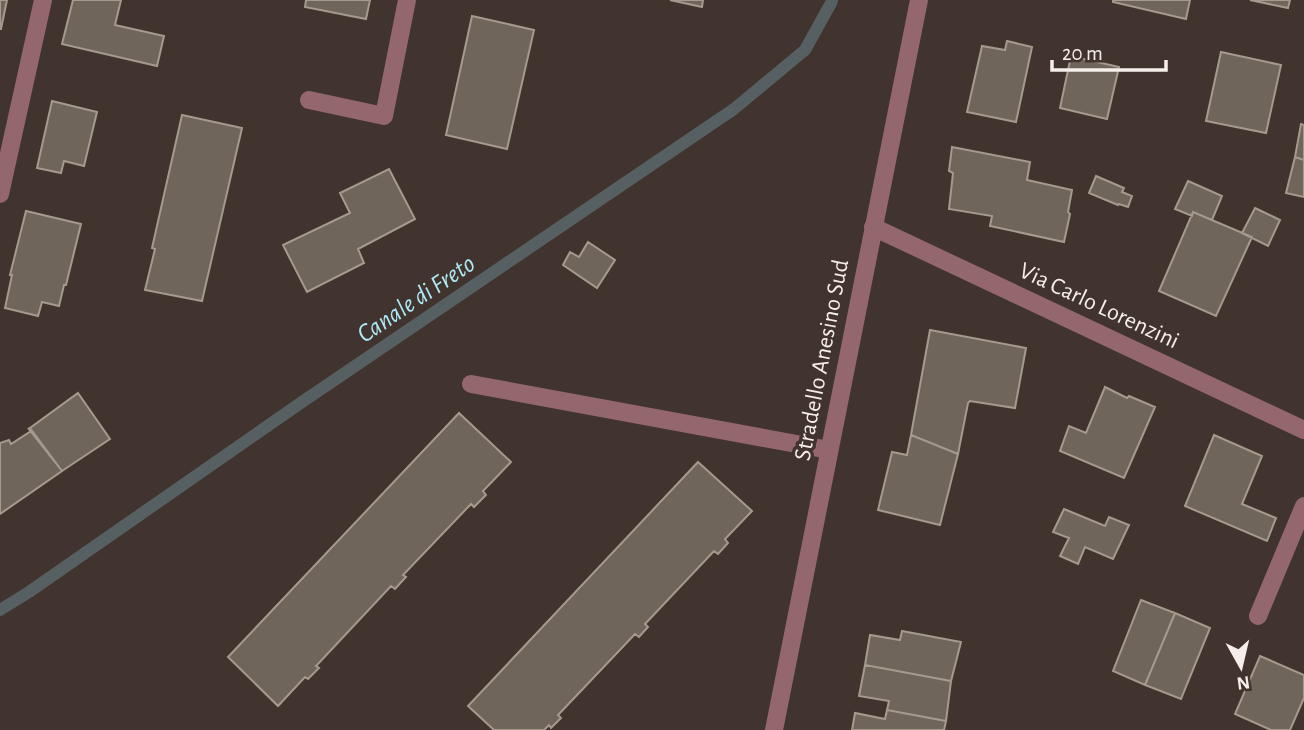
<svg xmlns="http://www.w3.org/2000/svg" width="1304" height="730" viewBox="0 0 1304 730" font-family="'Alegreya Sans',sans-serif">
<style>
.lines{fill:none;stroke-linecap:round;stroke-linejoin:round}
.stream{stroke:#566062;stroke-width:12}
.building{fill:#6f655a;stroke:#a59a8e;stroke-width:2}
.service{stroke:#93676d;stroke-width:18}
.minor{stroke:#93676d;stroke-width:18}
.labels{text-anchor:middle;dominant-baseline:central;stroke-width:7;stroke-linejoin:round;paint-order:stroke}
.street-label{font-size:24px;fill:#f6eeea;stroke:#41342e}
.water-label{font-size:26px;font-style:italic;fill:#ade9f7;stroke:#41342e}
</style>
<rect width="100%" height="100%" fill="#41342e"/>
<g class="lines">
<path class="stream" d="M0 610 29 592 302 402 734 109 805 50 831 3 832 0"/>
</g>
<path class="building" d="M0 0H7L1 29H0Z
M73 0H121L115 25 164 36 157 66 62 44Z
M306 0H370L366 19 305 7Z
M670 0H703L702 7Z
M1113 0H1190L1186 19 1113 2Z
M1250 0H1290L1288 8Z
M472 16 534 30 507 149 446 135Z
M1007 41 1032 47 1016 122 967 112 982 46 1005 50Z
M1221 52 1281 65 1266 133 1206 121Z
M1071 56 1119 67 1107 119 1060 108Z
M52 101 97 112 84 166 64 161 61 173 37 168Z
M182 115 242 128 202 301 145 290 155 249 152 248Z
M1301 124 1304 125V160L1295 157Z
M952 147 1030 162 1027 180 1072 190 1068 212 1070 214 1064 242 990 226 992 216 949 209 953 173 949 171Z
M1295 157 1304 160V197L1286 193Z
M389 169 415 219 358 249 364 263 307 292 283 245 350 213 340 193Z
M1096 176 1124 188 1122 192 1132 196 1128 207 1119 204 1118 205 1089 193Z
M1188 181 1222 196 1212 220 1193 212 1192 216 1175 209Z
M1255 208 1280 220 1268 246 1242 233Z
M26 211 81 224 66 285H64L59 306 42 302 38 316 5 308 12 275H10Z
M1193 212 1252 237 1216 316 1159 291Z
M588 242 615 260 597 288 563 265 570 252 579 257Z
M930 330 1026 348 1015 408 970 401 968 403 958 454 911 435Z
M1105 387 1127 398 1129 396 1155 407 1124 478 1060 451 1069 426 1086 433Z
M78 393 110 439 62 471 30 428Z
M459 413 511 462 483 491 486 495 474 507 471 504 403 575 406 577 395 589 391 586 316 666 319 668 308 679 305 677 278 706 228 657Z
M28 428 62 471 0 514V443L9 440 11 444 31 431Z
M911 435 958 454 940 525 878 510 892 452 907 455Z
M1214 435 1262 456 1242 504 1276 518 1267 541 1185 506Z
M698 462 752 511 725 539 728 543 718 554 714 551 645 624 648 627 639 637 635 634 558 715 561 718 551 728 549 725 544 730H494L468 706Z
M1064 509 1105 526 1109 517 1129 525 1113 559 1085 547 1078 564 1060 556 1069 538 1053 532Z
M1141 600 1175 613 1145 685 1113 671Z
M1175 613 1210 628 1181 699 1145 685Z
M902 631 961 642 951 681 865 665 870 635 900 640Z
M1260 656 1304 675V698L1290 730H1271L1235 714Z
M865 665 951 681 946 721 887 710 889 701 859 696Z
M887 710 946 721 944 730H852L855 713 885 719Z"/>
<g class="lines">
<path class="service" d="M471 384 829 450"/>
<path class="minor" d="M309 100 384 116 407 0
M0 194 43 0
M873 227 1304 430
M1258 616 1304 506
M774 730 919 0"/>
</g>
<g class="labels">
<g class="street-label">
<text transform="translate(1099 306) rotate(25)">Via Carlo Lorenzini</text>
<text transform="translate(822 360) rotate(-79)">Stradello Anesino Sud</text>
</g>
<g class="water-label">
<text transform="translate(416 299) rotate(-34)">Canale di Freto</text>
</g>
</g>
<g transform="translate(1241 667) rotate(172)" stroke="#41342e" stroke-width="5" paint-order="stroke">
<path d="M0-5L12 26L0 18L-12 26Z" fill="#f6eeea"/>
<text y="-10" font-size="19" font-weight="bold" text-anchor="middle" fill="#f6eeea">N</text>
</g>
<path d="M1052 60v10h114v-10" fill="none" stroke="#f6eeea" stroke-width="3.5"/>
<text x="1062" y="60" font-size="21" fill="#f6eeea" stroke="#41342e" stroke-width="5" paint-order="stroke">20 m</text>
</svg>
